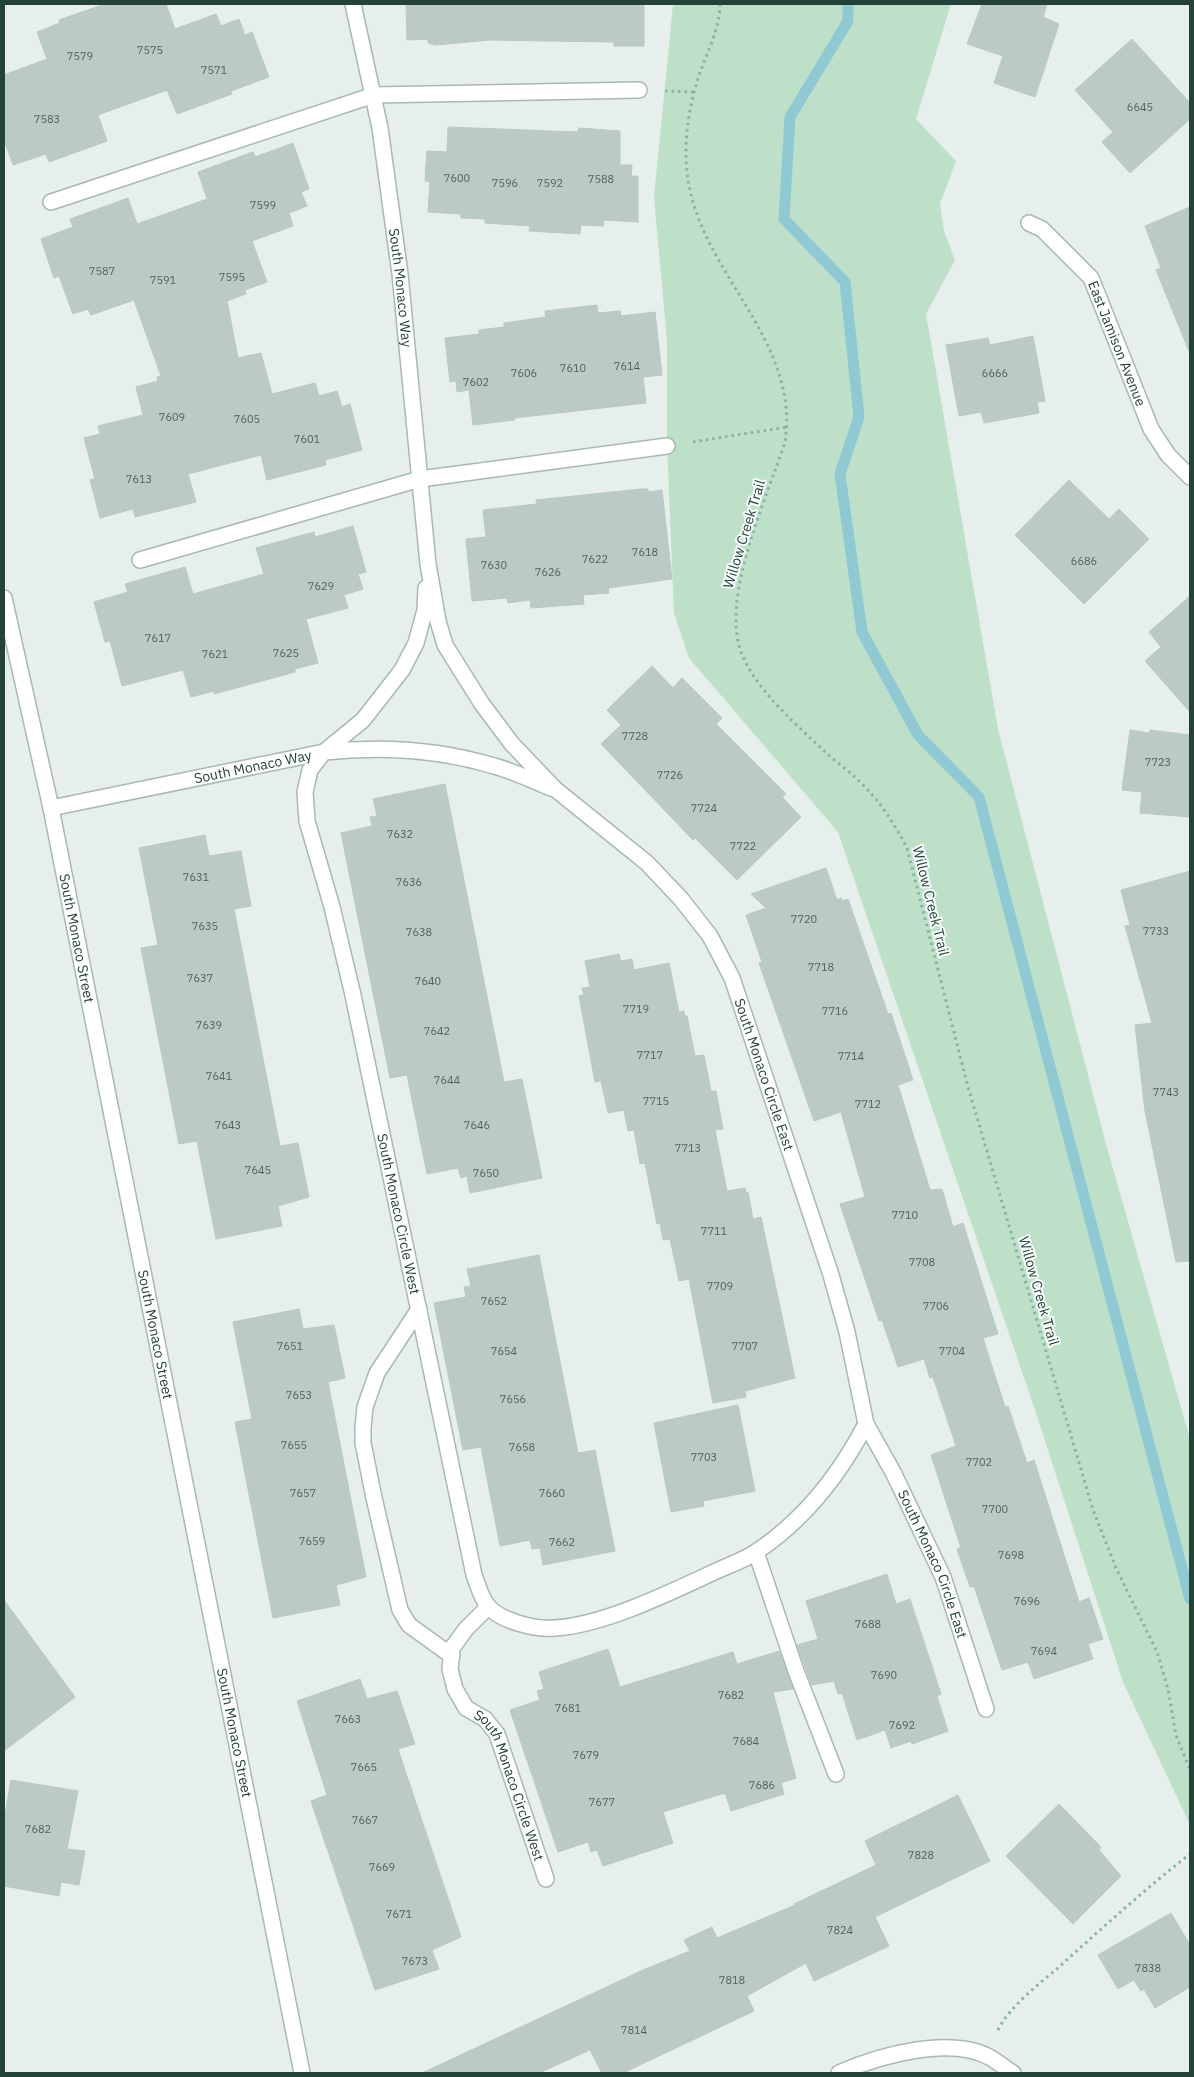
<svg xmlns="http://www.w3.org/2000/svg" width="1194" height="2077" viewBox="0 0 1194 2077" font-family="'IBM Plex Sans',sans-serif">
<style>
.green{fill:#bfe0c8}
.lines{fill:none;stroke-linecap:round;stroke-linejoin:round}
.stream{stroke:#8ec9d4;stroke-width:11}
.building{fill:#bbcac4;stroke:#b8c9c2}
.lane-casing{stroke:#a8b8b2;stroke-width:18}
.street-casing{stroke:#a8b8b2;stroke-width:18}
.path{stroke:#86b3a5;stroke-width:3;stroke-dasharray:2.5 4;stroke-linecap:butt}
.lane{stroke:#fff;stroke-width:15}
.street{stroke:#fff;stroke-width:15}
.labels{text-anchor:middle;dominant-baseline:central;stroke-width:4;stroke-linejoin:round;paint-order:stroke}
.number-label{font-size:11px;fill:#4a645c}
.street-label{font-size:14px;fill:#24423a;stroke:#f7fbf9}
</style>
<rect width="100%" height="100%" fill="#e6efeb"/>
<path class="green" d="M673 4H951L916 119 956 161 940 204 944 231 955 260 926 314 998 729 1106 1144 1190 1439V1825L1123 1682 1035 1410 838 832 689 658 674 613 667 446V340L654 197Z"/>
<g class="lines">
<path class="stream" d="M848 4V21L790 117 784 219 845 282 859 417 840 474 862 632 918 735 979 797 1190 1599"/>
</g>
<path class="building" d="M105 4H166L175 29 216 14 221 26 239 19 245 35 252 32 269 77 231 91 232 94 177 114 167 90 98 115 107 141 49 162 46 154 13 165 4 140V75L47 59 37 32 60 23 59 20Z
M406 4H644V46H614V42L545 41 490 40 436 45 428 43V39L407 40Z
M982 4H1047L1043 17 1059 24 1035 97 994 83 1003 56 967 44Z
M1132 39 1190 103V119L1130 173 1102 142 1113 132 1075 90Z
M448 127 578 132 579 128 620 131V165H632L631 176H638V222L604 220 603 226 581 225 580 234 529 231 530 226 485 223V219L461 218V214L428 212 430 182 425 181 427 151 447 152Z
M293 143 309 189 301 192 307 206 289 213 293 226 252 241 267 282 245 290 246 294 227 301 238 358 261 353 272 394 315 383 319 396 337 391 342 407 350 404 362 450 325 460 326 465 267 480 261 455 188 474 196 502 135 517 133 509 100 518 90 480 95 479 84 438 100 434 98 426 143 415 136 387 158 381 157 377 161 376 134 300 91 315 88 309 73 314 59 276 54 278 41 239 73 227 70 219 128 198 137 224 207 199 198 172 253 152 255 157Z
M1190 207V351H1189L1156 270 1161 268 1145 226Z
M597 305 598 313 620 311 621 316 655 312 662 375 643 377 646 403 514 418 515 420 473 425 469 390 457 392 456 381 450 382 445 338 479 334V330L504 327V323L546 317 545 311Z
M1033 336 1045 401 1037 402 1039 413 984 423 981 412 959 416 946 345 988 338 990 345Z
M1069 480 1109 519 1119 509 1149 539 1084 604 1015 535Z
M641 489H648V492L662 490 672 579 608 588 609 593 583 595 584 604 531 608 530 600 508 603 507 598 472 601 466 539 486 537 483 510 537 504 536 500Z
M353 526 366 572 358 574 363 589 344 595 348 608 306 619 318 663 295 669V672L214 694V691L191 697 183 670 122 686 110 641 105 642 94 602 128 592 125 584 185 567 193 594 264 574 256 548 314 532 315 537Z
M1190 596V712L1145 661 1161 647 1149 632Z
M652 666 673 688 682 678 722 718 716 724 786 794 782 797 801 817 737 880 695 838 693 840 601 744 621 725 607 710Z
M1130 730 1149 733 1150 730 1190 735V817L1140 813 1142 792 1122 790Z
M445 784 504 1082 522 1079 542 1178 470 1193 467 1176 461 1178 458 1168 427 1174 407 1075 390 1078 341 833 372 826 370 817 377 816 373 799Z
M205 835 209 856 241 851 251 906 234 909 280 1146 298 1143 309 1197 278 1206 282 1226 216 1239 197 1141 179 1144 141 948 158 945 139 848Z
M826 868 837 900 841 898 842 901 848 899 888 1014 891 1013 913 1080 898 1085 930 1190 942 1189 953 1227 963 1223 998 1334 983 1338 1005 1407 1008 1406 1027 1463 1034 1460 1079 1602 1089 1598 1103 1639 1088 1644 1093 1659 1034 1679 1028 1662 1002 1670 974 1586 970 1587 957 1549 961 1548 931 1455 956 1446 933 1377 930 1378 924 1359 898 1367 882 1320 879 1321 840 1204 865 1197 841 1112 814 1121 759 963 762 962 746 915 766 908 751 894Z
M1190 871V1261L1176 1262 1145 1111 1135 1025 1152 1023 1125 926 1130 925 1121 890Z
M619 954 621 961 632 959 634 970 669 963 679 1012 684 1011 685 1016H687L695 1056 704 1055 711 1091H716L723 1129 715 1130 727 1191 745 1188 746 1193 748 1192 753 1219 761 1217 795 1378 745 1391 746 1397 713 1403 689 1279 679 1281 670 1239 663 1240 660 1223 657 1224 645 1163 640 1164 634 1130 628 1131 624 1110 608 1113 601 1081 595 1082 579 996 584 995 582 988 590 987 585 961Z
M539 1255 578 1453 595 1450 615 1551 543 1565 540 1548 532 1549 530 1540 500 1546 481 1447 463 1450 434 1303 466 1297 464 1287 471 1286 467 1269Z
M299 1309 303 1329 334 1325 345 1378 328 1382 366 1577 336 1585 340 1605 273 1618 235 1422 252 1419 233 1322Z
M738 1405 755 1491 703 1501 704 1506 671 1512 654 1423Z
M887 1574 896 1604 910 1599 941 1694 937 1696 948 1731 912 1744 911 1741 891 1748 885 1730 857 1740 842 1693 838 1694 834 1681 812 1685 797 1645 818 1639 806 1601Z
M4 1600 75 1697 4 1751Z
M608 1649 620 1687 733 1652 737 1664 779 1651 793 1689 773 1692 796 1778 781 1783 784 1794 731 1811 725 1793 663 1812 673 1843 603 1866 597 1850 591 1852 588 1842 558 1852 510 1710 540 1700 537 1691 544 1689 539 1672Z
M360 1679 367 1699 397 1691 415 1744 398 1749 461 1937 432 1950 439 1969 375 1990 311 1801 327 1795 297 1701Z
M11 1780 78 1791 67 1849 85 1851 79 1885 61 1882 59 1896 4 1886V1821Z
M958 1795 990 1861 875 1917 889 1946 814 1981 806 1963 747 1996 754 2011 623 2073H602L590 2050 539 2073H422L643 1970 690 1951 684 1940 712 1927 717 1938 795 1905 794 1904 876 1865 865 1841Z
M1059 1804 1101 1847 1099 1850 1121 1876 1073 1924 1006 1856Z
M1171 1913 1190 1945V1987L1155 2008 1144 1989 1141 1991 1134 1980 1118 1989 1098 1955Z"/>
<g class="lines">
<defs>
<path id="lane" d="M419 1309 377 1373 365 1407 363 1428V1443L374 1498 400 1610 409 1625 452 1656"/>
<g id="street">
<path id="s1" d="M353 4 380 128 400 274 428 564 438 621 445 645 482 704 512 744 555 789 647 863 681 899 710 936 732 978 831 1275 847 1332 866 1424 894 1474 943 1577 986 1709"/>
<path d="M51 202 374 95 639 90"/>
<path id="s2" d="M1029 223 1042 229 1091 278 1151 429 1168 455 1190 477"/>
<path d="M140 560 420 479 667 446"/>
<path id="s3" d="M4 598 51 808 302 2073"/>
<path id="s4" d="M551 788C532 780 513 771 494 766 438 749 381 746 324 752L310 770 305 792 307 821 332 907 353 995 474 1575C478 1585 481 1598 488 1606 500 1621 536 1630 555 1628 603 1625 667 1594 712 1573 726 1566 743 1561 756 1552 804 1520 840 1474 866 1424"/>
<path id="s5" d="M51 808 324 752 363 720 402 670 416 643 425 610 426 588"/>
<path d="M756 1552 796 1671 836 1774"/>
<path id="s6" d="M488 1607 466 1629 452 1648 450 1669 455 1689 466 1708 485 1719 497 1734 546 1879"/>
<path d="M839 2073C878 2056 950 2035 991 2058 998 2062 1005 2068 1013 2073"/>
</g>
</defs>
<use href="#lane" class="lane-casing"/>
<use href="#street" class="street-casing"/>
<path class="path" d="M720 4C720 26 709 49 701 70 688 106 681 152 690 190 709 279 800 345 785 442 767 498 718 601 743 657 760 694 795 723 824 751 837 763 852 773 864 786 882 804 895 825 907 848L968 1087 1093 1510 1116 1568 1157 1652 1168 1689 1176 1735 1190 1770
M665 91 694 92
M693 442 787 427
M998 2030C1010 2006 1038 1985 1059 1967 1102 1928 1144 1890 1190 1854"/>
<use href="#lane" class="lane"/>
<use href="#street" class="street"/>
</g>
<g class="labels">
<g class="number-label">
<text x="150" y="50">7575</text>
<text x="80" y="56">7579</text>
<text x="214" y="70">7571</text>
<text x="1140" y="107">6645</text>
<text x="47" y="119">7583</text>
<text x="457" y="178">7600</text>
<text x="601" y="179">7588</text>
<text x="505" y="183">7596</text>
<text x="550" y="183">7592</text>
<text x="263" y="205">7599</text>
<text x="102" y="271">7587</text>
<text x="232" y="277">7595</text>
<text x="163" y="280">7591</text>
<text x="627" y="366">7614</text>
<text x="573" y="368">7610</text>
<text x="524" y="373">7606</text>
<text x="995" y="373">6666</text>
<text x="476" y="382">7602</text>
<text x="172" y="417">7609</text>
<text x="247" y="419">7605</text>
<text x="307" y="439">7601</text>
<text x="139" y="479">7613</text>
<text x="645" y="552">7618</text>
<text x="595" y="559">7622</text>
<text x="1084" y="561">6686</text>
<text x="494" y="565">7630</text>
<text x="548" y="572">7626</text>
<text x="321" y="586">7629</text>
<text x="158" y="638">7617</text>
<text x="286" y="653">7625</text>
<text x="215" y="654">7621</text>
<text x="635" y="736">7728</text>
<text x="1158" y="762">7723</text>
<text x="670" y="775">7726</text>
<text x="704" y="808">7724</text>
<text x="400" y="834">7632</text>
<text x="743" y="846">7722</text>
<text x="196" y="877">7631</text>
<text x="409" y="882">7636</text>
<text x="804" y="919">7720</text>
<text x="205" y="926">7635</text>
<text x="1156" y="931">7733</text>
<text x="419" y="932">7638</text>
<text x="821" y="967">7718</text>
<text x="200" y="978">7637</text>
<text x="428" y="981">7640</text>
<text x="636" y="1009">7719</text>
<text x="835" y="1011">7716</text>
<text x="209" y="1025">7639</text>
<text x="437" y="1031">7642</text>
<text x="650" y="1055">7717</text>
<text x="851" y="1056">7714</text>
<text x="219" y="1076">7641</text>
<text x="447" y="1080">7644</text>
<text x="1166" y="1092">7743</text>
<text x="656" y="1101">7715</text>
<text x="868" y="1104">7712</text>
<text x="228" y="1125">7643</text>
<text x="477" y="1125">7646</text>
<text x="688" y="1148">7713</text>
<text x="258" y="1170">7645</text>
<text x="486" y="1173">7650</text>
<text x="905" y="1215">7710</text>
<text x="714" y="1231">7711</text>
<text x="922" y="1262">7708</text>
<text x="720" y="1286">7709</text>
<text x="494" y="1301">7652</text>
<text x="936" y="1306">7706</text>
<text x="290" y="1346">7651</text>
<text x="745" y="1346">7707</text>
<text x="504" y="1351">7654</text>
<text x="952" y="1351">7704</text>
<text x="299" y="1395">7653</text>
<text x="513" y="1399">7656</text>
<text x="294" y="1445">7655</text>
<text x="522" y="1447">7658</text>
<text x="704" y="1457">7703</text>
<text x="979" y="1462">7702</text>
<text x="303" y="1493">7657</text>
<text x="552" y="1493">7660</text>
<text x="995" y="1509">7700</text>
<text x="312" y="1541">7659</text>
<text x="562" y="1542">7662</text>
<text x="1011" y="1555">7698</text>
<text x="1027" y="1601">7696</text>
<text x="868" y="1624">7688</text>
<text x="1044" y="1651">7694</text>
<text x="884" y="1675">7690</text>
<text x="731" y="1695">7682</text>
<text x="568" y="1708">7681</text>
<text x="348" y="1719">7663</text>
<text x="902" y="1725">7692</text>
<text x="746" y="1741">7684</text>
<text x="586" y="1755">7679</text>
<text x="364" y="1767">7665</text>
<text x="762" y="1785">7686</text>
<text x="602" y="1802">7677</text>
<text x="365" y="1820">7667</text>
<text x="38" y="1829">7682</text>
<text x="921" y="1855">7828</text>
<text x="382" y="1867">7669</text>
<text x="399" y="1914">7671</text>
<text x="840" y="1930">7824</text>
<text x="415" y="1961">7673</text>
<text x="1148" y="1968">7838</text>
<text x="732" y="1980">7818</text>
<text x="634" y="2030">7814</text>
</g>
<g class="street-label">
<text stroke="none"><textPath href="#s1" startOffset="288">South Monaco Way</textPath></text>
<text stroke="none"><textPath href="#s2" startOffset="154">East Jamison Avenue</textPath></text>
<text transform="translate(744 534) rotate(-73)">Willow Creek Trail</text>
<text stroke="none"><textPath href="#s5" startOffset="206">South Monaco Way</textPath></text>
<text transform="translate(931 901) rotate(76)">Willow Creek Trail</text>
<text stroke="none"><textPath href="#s3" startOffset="348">South Monaco Street</textPath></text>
<text stroke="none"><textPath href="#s1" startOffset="1194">South Monaco Circle East</textPath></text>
<text stroke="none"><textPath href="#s4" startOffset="711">South Monaco Circle West</textPath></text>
<text transform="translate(1039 1291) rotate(74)">Willow Creek Trail</text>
<text stroke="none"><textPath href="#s3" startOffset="752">South Monaco Street</textPath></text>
<text stroke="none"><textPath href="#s1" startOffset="1714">South Monaco Circle East</textPath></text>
<text stroke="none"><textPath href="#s3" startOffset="1158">South Monaco Street</textPath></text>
<text stroke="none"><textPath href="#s6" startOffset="211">South Monaco Circle West</textPath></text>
</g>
</g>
<rect width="1194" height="2077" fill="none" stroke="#24423a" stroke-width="10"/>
</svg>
